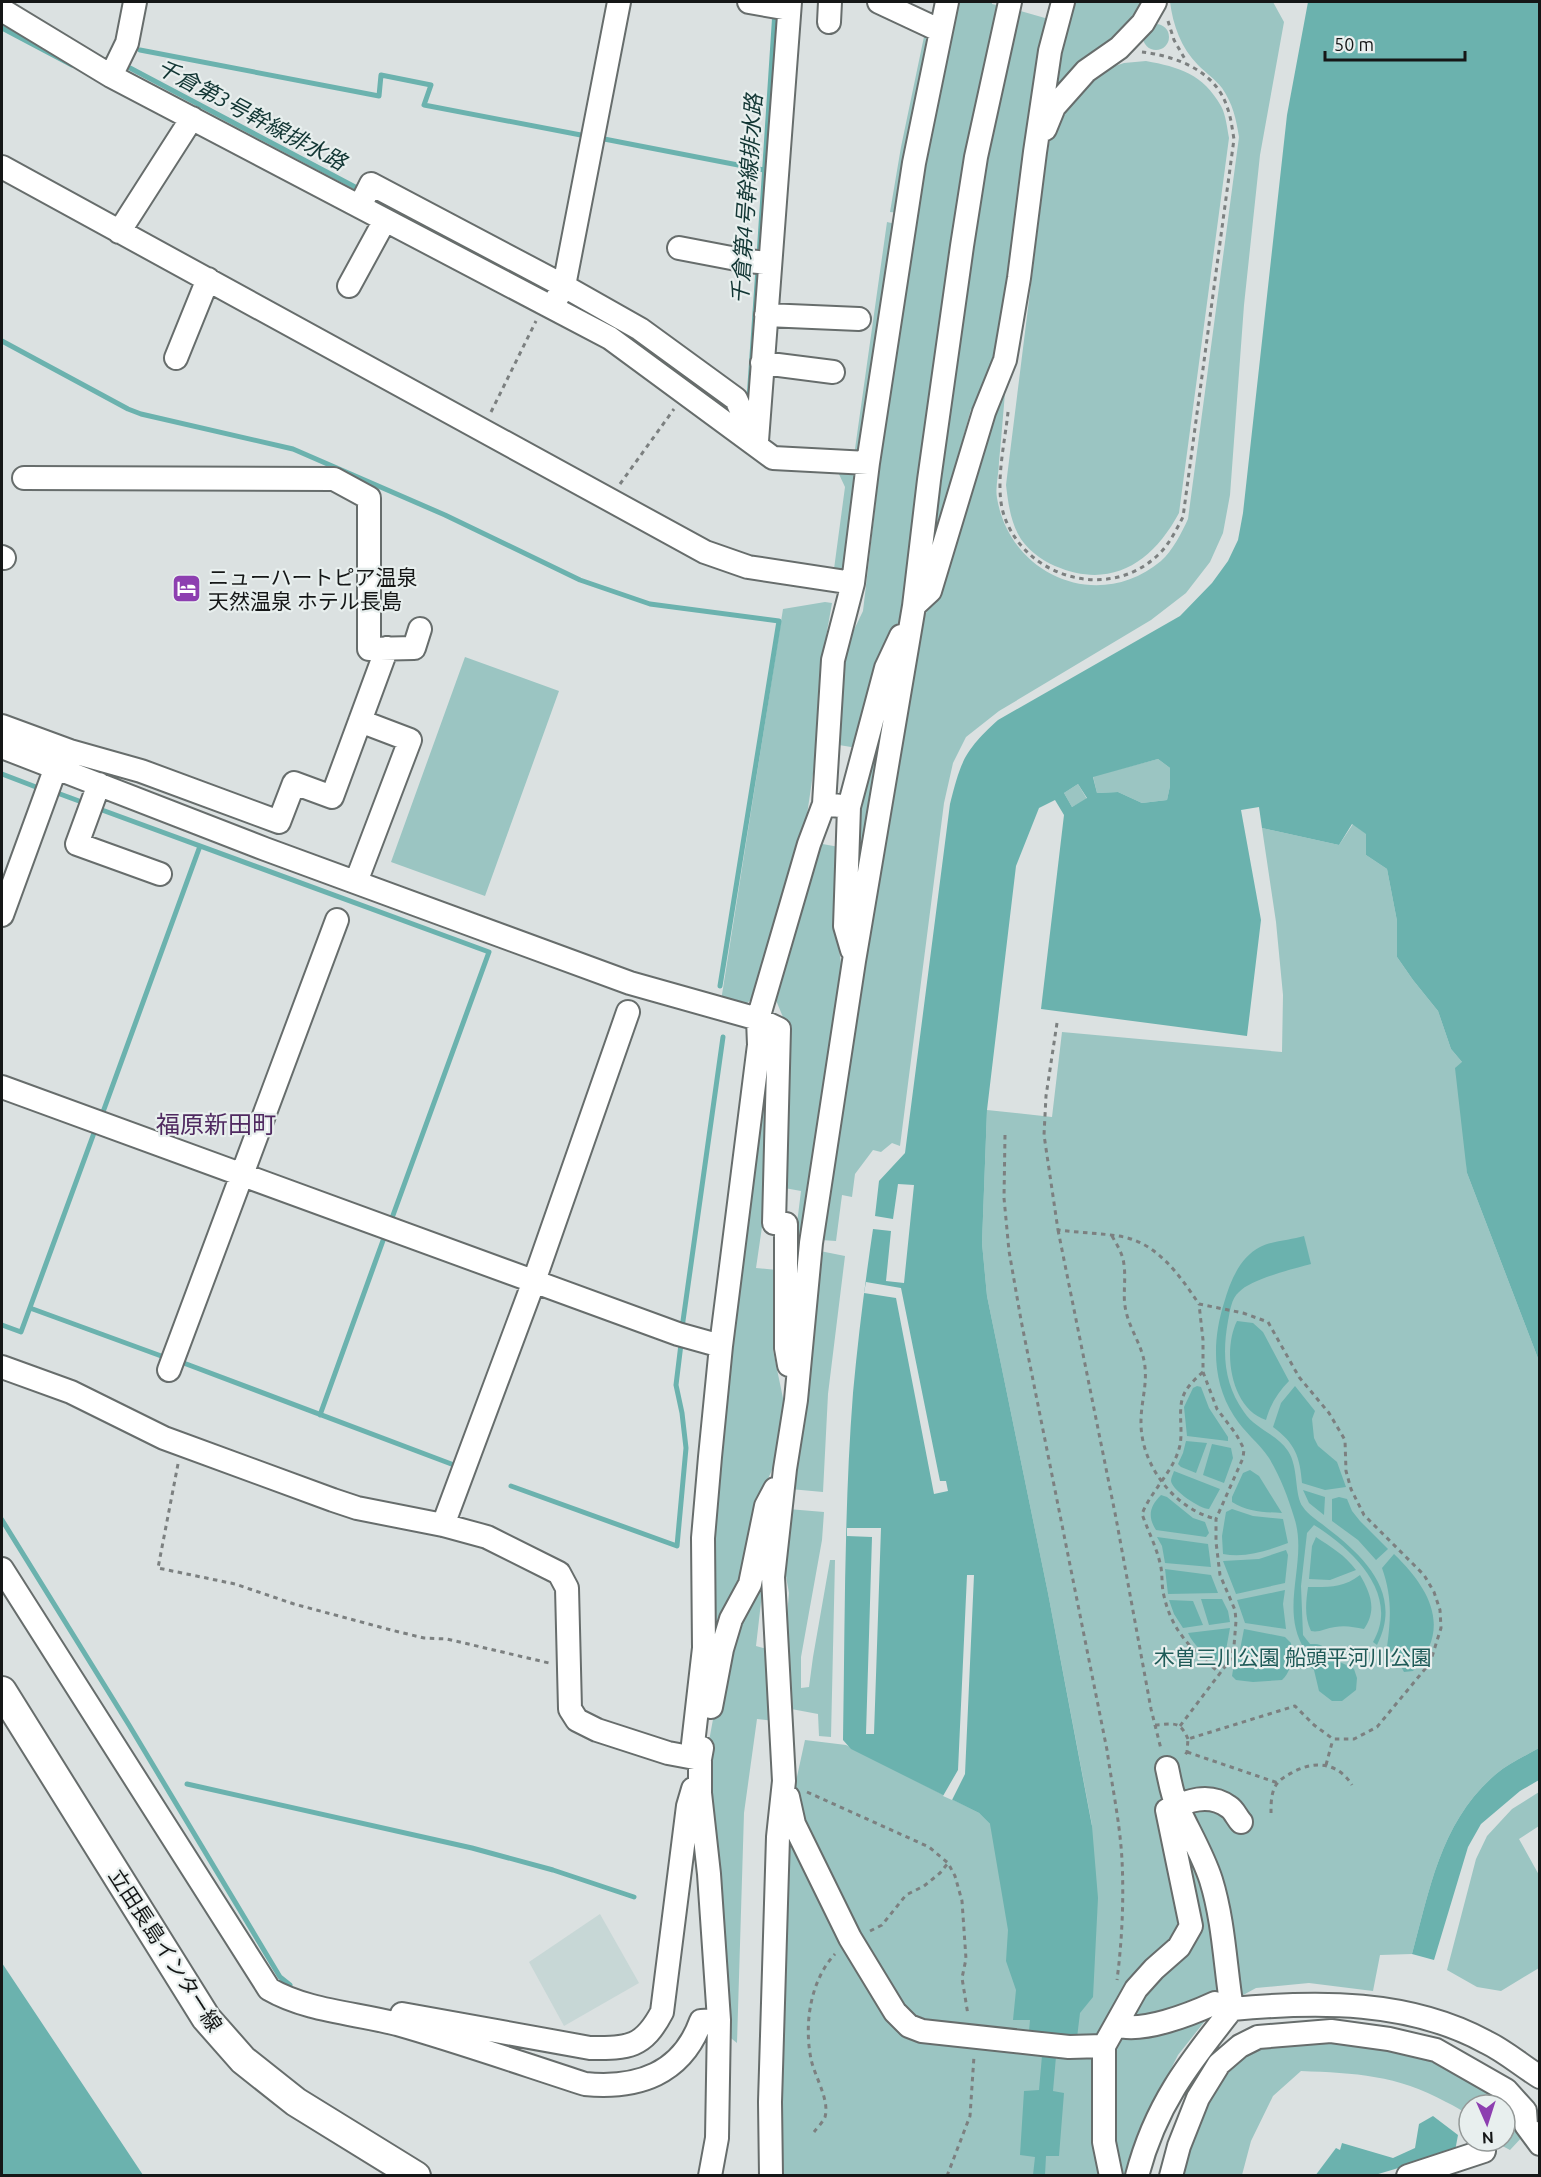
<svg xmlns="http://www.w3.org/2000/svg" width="1541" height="2177" viewBox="0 0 1541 2177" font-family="Ubuntu,'Noto Sans JP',sans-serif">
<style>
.built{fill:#c7d7d6}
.green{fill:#9bc5c2}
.water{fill:#6bb2ae;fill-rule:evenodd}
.pier{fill:#dbe1e1}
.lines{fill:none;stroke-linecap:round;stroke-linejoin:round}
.stream{stroke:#6bb2ae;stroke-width:5}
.minor-casing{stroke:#676d6c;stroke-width:26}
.major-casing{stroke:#676d6c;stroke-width:32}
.path{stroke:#7c8080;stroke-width:3;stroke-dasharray:4.5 4.5;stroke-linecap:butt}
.minor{stroke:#fff;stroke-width:22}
.major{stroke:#fff;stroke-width:28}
.labels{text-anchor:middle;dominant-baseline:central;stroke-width:4.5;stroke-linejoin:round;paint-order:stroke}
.poi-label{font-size:21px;fill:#151717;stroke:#e8efee;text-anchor:start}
.park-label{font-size:21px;fill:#1f5b58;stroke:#e8efee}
.street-label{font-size:21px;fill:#151717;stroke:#e8efee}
.water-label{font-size:22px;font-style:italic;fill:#123634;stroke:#e8efee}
.quarter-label{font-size:24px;fill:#4f2960;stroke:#e8efee}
</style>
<rect width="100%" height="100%" fill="#dbe1e1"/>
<path class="built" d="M600 1914 639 1983 564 2026 529 1962Z"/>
<path class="green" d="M953 2H992V4L1001 6 953 238 901 617 879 666 857 748 833 744 838 663 863 611 906 244Z
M1073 2H1146L1136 22 1051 99Z
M1170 2H1273L1284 22 1260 155 1244 305 1230 495 1223 533 1210 562 1186 593 1151 620 999 711 966 737 953 763 944 803 900 1146 892 1143 881 1152 873 1150 855 1174 852 1197 842 1195 836 1241 821 1240 858 990 918 628 937 592 1007 371C1004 401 1002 432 999 462 999 473 995 487 997 498 1010 576 1099 613 1161 561 1173 550 1181 534 1188 519L1239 137C1236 119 1233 104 1222 88 1216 80 1206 73 1198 65 1181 48 1173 25 1170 2Z
M1017 10 1052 20 998 363 977 411 971 409 927 569 985 161Z
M1143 37a13 13 0 1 1 26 0a13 13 0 1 1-26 0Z
M926 27 935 34 901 213 890 212 901 147Z
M1146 61C1179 67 1203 74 1221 106 1226 115 1227 128 1229 138L1179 513C1152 563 1111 590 1055 566 1041 560 1025 548 1018 534 1010 519 1008 501 1006 485L1047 155 1053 125 1088 80 1106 69 1124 63Z
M887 222 900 225 865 451 854 456Z
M838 472 855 473V496L847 569H834L845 487Z
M825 602 832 603 822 660 819 733 803 842 757 995 747 1003 721 1001 783 609Z
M465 657 559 691 485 896 391 862Z
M894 670 853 916 859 803Z
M1158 759 1170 768V786L1167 800 1142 803 1118 792 1097 793 1093 776Z
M1078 784 1087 799 1072 807 1064 793Z
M1353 824 1367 834 1366 855 1387 869 1397 921V957L1413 980 1438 1011 1451 1049 1462 1062 1467 1173 1539 1361V1748C1525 1756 1509 1763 1496 1774 1441 1821 1430 1888 1412 1954L1380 1955 1373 1991 1309 1983 1256 1988 1212 2012 1178 2055 1147 2117 1127 2175 776 2176 786 1827 805 1740 846 1745 979 1813 990 1824 1092 1825 1048 1593 987 1296 982 1243 987 1110 1052 1117 1062 1032 1282 1052 1283 995 1276 922 1262 828 1339 845Z
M817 843 839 847 836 927 843 978 792 1337 790 1280 801 1191 779 1187 785 1022 773 993Z
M768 1030 769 1179 756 1268 777 1270 773 1350 784 1403 777 1458 759 1500 742 1584 714 1652 709 1629 716 1456Z
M820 1251 845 1256 828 1394 823 1492 790 1489Z
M788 1509 824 1512 822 1540 801 1657V1688L809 1687 813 1657 830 1560H835L831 1737 819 1736 818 1714 786 1708 784 1649 789 1593 782 1554Z
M771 1515 756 1646 771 1650 774 1721 757 1719 744 1813 737 2043 727 2035 720 1935 722 1873 713 1872 707 1752 727 1643Z
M1539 1792V1826L1519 1839 1539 1875V1968L1501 1991 1477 1987 1447 1970 1476 1859 1487 1836 1512 1809Z
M1263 2041 1386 2043 1469 2074 1516 2111 1524 2135 1510 2150 1493 2141H1505V2105H1469V2117C1463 2110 1454 2106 1446 2102 1397 2075 1355 2073 1301 2071L1273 2096 1251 2141 1242 2175 1184 2176C1189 2140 1202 2090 1229 2065 1239 2056 1252 2049 1263 2041Z"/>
<path class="water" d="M1308 2H1539V1361L1467 1173 1455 1068 1462 1062 1451 1049 1438 1011 1413 980 1397 957V921L1387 869 1366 855V834L1352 824 1339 845 1262 828 1259 807 1241 810 1261 920 1247 1036 1041 1009 1064 815 1055 800 1039 808 1016 866 987 1110 982 1243 987 1296 1048 1593 1092 1826 1098 1898 1093 1997 1080 2013 1076 2046 1057 2045 1053 2091 1064 2093 1059 2156H1046L1045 2175H1033L1035 2157 1020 2155 1024 2091 1039 2090 1043 2044 1028 2043 1030 2020H1013L1016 1990 1006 1961 1008 1930 990 1824 979 1813 851 1749 843 1740C845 1625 844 1508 853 1393 858 1338 865 1283 873 1229L891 1231 886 1281 904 1283 914 1185 898 1184 893 1219 875 1216 879 1181 905 1153 950 804C961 761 964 751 998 720L1180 616 1212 583 1228 561 1238 540 1243 513 1287 115ZM1158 759 1170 768V786L1167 800 1142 803 1118 792 1097 793 1093 777ZM1078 784 1087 798 1072 807 1064 793Z
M1304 1236 1311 1264C1293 1269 1251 1279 1239 1292 1231 1299 1230 1311 1228 1321 1222 1354 1224 1384 1244 1412 1255 1429 1277 1434 1288 1451 1299 1467 1294 1496 1303 1507 1309 1516 1319 1521 1327 1528 1365 1557 1403 1594 1377 1645L1373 1642C1401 1594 1351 1548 1314 1525L1307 1533 1301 1586 1303 1635 1310 1644C1328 1643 1322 1650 1332 1658 1339 1663 1347 1664 1354 1669L1357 1678 1356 1690 1342 1701H1332L1319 1691 1314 1670 1304 1662 1303 1653 1305 1650C1278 1608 1309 1561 1294 1517 1288 1497 1280 1476 1269 1458 1259 1443 1244 1432 1234 1416 1212 1382 1212 1341 1224 1303 1230 1282 1239 1258 1260 1247 1272 1241 1291 1240 1304 1236Z
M1237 1321 1253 1323 1263 1332 1289 1381C1278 1392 1270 1405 1266 1420 1231 1409 1222 1351 1237 1321Z
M1197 1386 1201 1387 1209 1408 1228 1437V1441L1187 1436 1184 1407 1193 1388Z
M1295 1386 1315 1411 1312 1419 1314 1438 1318 1446 1337 1462 1346 1487 1325 1490 1302 1483C1300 1457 1295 1443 1273 1427L1281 1403Z
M1186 1441 1207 1443 1196 1473 1181 1467 1178 1464 1183 1453Z
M1212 1444 1231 1448 1233 1458 1224 1483 1203 1475Z
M1250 1470 1259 1476 1282 1513C1263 1512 1248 1512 1232 1502V1497L1243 1473Z
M1174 1471 1220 1489 1209 1509C1200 1509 1172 1490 1171 1481 1171 1478 1173 1474 1174 1471Z
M1303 1490 1325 1497 1324 1515 1309 1503Z
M1161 1495 1167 1497 1193 1518 1205 1522 1209 1533 1206 1537 1156 1530C1147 1516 1150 1506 1161 1495Z
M1339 1497 1347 1499 1352 1511 1360 1521 1388 1549 1376 1560 1358 1540 1332 1521V1499Z
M1232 1509 1253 1516 1283 1519 1288 1543C1267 1551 1246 1558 1223 1554L1222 1536 1226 1512Z
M1157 1537 1208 1544 1211 1567 1165 1563 1162 1546Z
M1316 1537C1331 1547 1345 1555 1356 1570L1330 1580 1309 1579 1312 1546Z
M1286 1550 1288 1555 1285 1583 1236 1594 1223 1561 1259 1559Z
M1394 1554C1429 1588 1453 1628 1413 1671L1404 1672 1395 1655 1387 1647C1391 1618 1392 1596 1382 1568Z
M1165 1569 1211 1575 1218 1593 1168 1594Z
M1360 1575C1371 1594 1377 1610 1364 1629 1354 1627 1345 1625 1335 1627 1326 1628 1319 1633 1311 1631 1304 1617 1306 1602 1308 1587 1329 1587 1343 1588 1360 1575Z
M1285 1590 1283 1604 1286 1629 1245 1623 1237 1600Z
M1201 1599H1222L1228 1611 1230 1622 1209 1625Z
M1169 1600 1193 1601 1203 1625 1183 1628 1174 1614Z
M1230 1628 1226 1650 1218 1660C1205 1655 1194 1646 1188 1633Z
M1244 1629 1285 1637 1291 1643C1292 1657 1293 1669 1282 1680L1253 1682 1236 1680 1232 1676 1233 1670 1239 1655Z
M1539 1748V1780L1520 1791 1481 1824 1468 1847 1434 1960 1412 1954C1430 1888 1441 1821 1496 1774 1509 1763 1525 1756 1539 1748Z
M2 1963 143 2175H2Z
M1433 2116 1458 2135 1455 2151 1375 2175 1315 2176 1336 2148 1340 2150 1342 2143 1393 2158 1415 2148 1419 2124Z"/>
<path class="pier" d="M866 1282 901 1288 940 1481H946L948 1491 934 1494 896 1298 864 1293Z
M847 1528H881L874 1734H866L872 1537 847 1536Z
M967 1575H974L965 1774 952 1800 943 1796 958 1770Z"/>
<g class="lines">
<path class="stream" d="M2 28 72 65
M140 50 379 96 381 75 431 85 424 105 586 136
M130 68 357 188
M599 138 764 170
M759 256 775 11
M2 341 128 409 141 414 293 449 445 515 580 580 650 604 779 621 720 986
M749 399 758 269
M2 774 36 787
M60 794 79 801
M102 810 489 952 392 1218
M103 1112 200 846
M30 1308 164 1357
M2 1325 21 1332 94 1133
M682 1328 723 1037
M181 1362 454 1465
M320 1415 385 1235
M511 1486 677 1546 686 1448 682 1413 676 1385 681 1344
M2 1520 129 1725 280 1977 290 1985
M187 1784 472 1848 553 1870 634 1897"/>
<defs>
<path id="minor" d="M749 2 789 9
M879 2 941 31
M2 10 111 76 610 338 773 458 868 463
M829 22 830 2
M111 76 127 43 135 2
M1045 129 1054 107 1086 71 1119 48 1143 23 1155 2
M2 167 705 552 748 567 853 583
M360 206 371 184 564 286 640 329 736 399 756 444
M119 232 192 118
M679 248 747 261 770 263
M349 286 385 220
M557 298 564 286 619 2
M766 315 859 319
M176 358 208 279
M762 363 833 372
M757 441 790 2
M24 478 334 479 369 498V649L414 648 420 629
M2 557 4 558
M916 604 930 591 984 412 1005 360 1019 278 1035 152 1050 51 1063 2
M2 726 70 751 141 771 279 822 294 783 332 797 387 648
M2 747 265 849 630 983 758 1019 809 844 824 804 849 807 845 926 852 950
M99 784 77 844 160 874
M824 804 833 660 853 583 868 463 914 163 947 2
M849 807 886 668 901 636
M356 882 410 740 360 721
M2 915 56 767
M2 1087 678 1334 721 1346
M2 1367 71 1392 164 1438 333 1500 357 1508 443 1525 487 1537 559 1573 567 1588 570 1709 577 1720 597 1730 668 1753 700 1759 702 1748
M169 1370 337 920
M443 1525 534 1281 628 1012
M2 1569 269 1989C307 2011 355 2013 397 2024 460 2042 523 2064 585 2084 638 2089 682 2074 701 2021L719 2020
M711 1707 722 1649 731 1619 750 1584 766 1506 775 1489
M788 1797 794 1824 850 1938 895 2012 909 2026 922 2031 1069 2047 1104 2046
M402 2014 590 2048C629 2048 643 2048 662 2012L688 1806 693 1789
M1116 2025C1141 2034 1191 2014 1215 2003L1232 2009C1225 1966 1224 1922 1211 1880 1203 1855 1189 1832 1178 1808 1172 1796 1170 1781 1167 1768
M710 2176 717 2138 719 2020 709 1874 700 1793V1759L693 1744 704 1648 703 1538 710 1457 721 1346 759 1045 758 1019 779 1029 774 1223 786 1224V1348L789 1365
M771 2176 770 2102 778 1837 784 1781 773 1577 785 1469 796 1400 811 1243 854 961 914 606 929 480 962 246 976 157 1010 2
M1111 2176 1104 2142V2046L1136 1989 1154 1969 1179 1947 1191 1926 1167 1810C1187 1801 1209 1792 1229 1807 1234 1810 1237 1818 1241 1822
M1137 2176C1155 2106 1188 2064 1232 2009 1318 2001 1409 2000 1486 2042 1505 2051 1522 2066 1540 2077
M1171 2176 1179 2146 1198 2098 1219 2064 1240 2046 1258 2037 1331 2031 1389 2039 1436 2050 1506 2090 1525 2111 1526 2125 1540 2144
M1408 2176 1484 2151"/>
<path id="major" d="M2 1691 206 2018 243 2060 296 2102 416 2176"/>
</defs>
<use href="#minor" class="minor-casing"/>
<use href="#major" class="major-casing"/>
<path class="path" d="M1168 21 1174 40 1186 61
M491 412 536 321
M1008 412C1005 442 995 483 1003 512 1022 577 1108 603 1158 555 1169 545 1176 530 1183 517L1234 139C1232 128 1231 117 1227 107 1216 71 1176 56 1142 52
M620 484 674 409
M1057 1023 1046 1096 1044 1135 1058 1230C1080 1233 1103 1233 1124 1237 1159 1245 1180 1276 1199 1304L1243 1313 1268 1322 1299 1377 1329 1413 1345 1440 1346 1471 1351 1489 1364 1515 1424 1575 1434 1592 1440 1610 1441 1628 1430 1663 1377 1727 1354 1739H1333L1314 1725 1295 1706 1188 1739 1187 1752 1183 1758
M1005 1135 1004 1198 1009 1251 1021 1320 1107 1750C1112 1786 1120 1823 1122 1860 1124 1900 1122 1941 1117 1980
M1058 1230 1116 1518 1151 1709 1161 1749
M1112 1236C1117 1245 1123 1254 1124 1265 1126 1279 1123 1293 1125 1306 1128 1328 1143 1345 1145 1367 1147 1386 1141 1403 1141 1421 1140 1464 1174 1509 1216 1519
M1203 1372C1179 1393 1180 1400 1181 1430 1181 1436 1181 1443 1179 1449 1172 1473 1151 1491 1142 1514 1148 1531 1156 1546 1160 1563 1163 1574 1161 1585 1164 1596 1172 1632 1193 1651 1221 1674
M178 1464 158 1568 235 1584 294 1604 391 1630 424 1638 447 1639 549 1663
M1155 1725C1173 1724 1180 1720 1188 1739
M1180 1726 1230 1660 1234 1646 1236 1621 1235 1610 1220 1575 1216 1542V1519L1243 1458 1244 1449 1236 1434 1217 1409 1203 1372V1340L1199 1304
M1187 1752 1278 1783
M1326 1765 1333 1739
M807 1792 929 1847 948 1863 955 1876 962 1901 966 1959 962 1978 968 2015
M1271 1813C1271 1804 1271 1793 1276 1785 1281 1778 1288 1775 1295 1771 1317 1760 1339 1764 1352 1785
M870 1931 882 1925 906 1895 924 1886 940 1873 948 1863
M814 2132C817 2128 823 2122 825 2117 830 2100 814 2075 811 2059 804 2024 810 1981 835 1954
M947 2176 970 2116 974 2056"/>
<use href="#minor" class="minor"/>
<use href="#major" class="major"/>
</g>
<defs>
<symbol id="hotel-square" viewBox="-11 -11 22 22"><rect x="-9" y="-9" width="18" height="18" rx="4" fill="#8d3fb0" stroke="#e8efee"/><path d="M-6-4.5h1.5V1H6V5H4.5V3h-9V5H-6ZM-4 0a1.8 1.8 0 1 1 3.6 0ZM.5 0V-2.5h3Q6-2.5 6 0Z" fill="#fff"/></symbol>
</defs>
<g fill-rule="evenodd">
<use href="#hotel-square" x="170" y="572" width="33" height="33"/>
</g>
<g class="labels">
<g class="poi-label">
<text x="208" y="577">ニューハートピア温泉<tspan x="208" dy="24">天然温泉 ホテル長島</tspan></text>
</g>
<g class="park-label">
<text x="1293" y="1657">木曽三川公園 船頭平河川公園</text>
</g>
<g class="street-label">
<text transform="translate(166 1950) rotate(57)">立田長島インター線</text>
</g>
<g class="water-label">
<text transform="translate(252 114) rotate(28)">千倉第3号幹線排水路</text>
<text transform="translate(746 199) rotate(-86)">千倉第4号幹線排水路</text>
</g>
<g class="quarter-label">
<text x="216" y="1124">福原新田町</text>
</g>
</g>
<rect width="1541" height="2177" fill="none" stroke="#151717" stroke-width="6"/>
<g transform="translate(1487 2123) rotate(177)"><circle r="28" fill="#e8efee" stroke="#949998" stroke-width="1.5"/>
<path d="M0-4.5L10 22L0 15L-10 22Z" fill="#8d3fb0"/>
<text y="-9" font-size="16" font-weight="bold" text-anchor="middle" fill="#151717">N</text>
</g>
<path d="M1325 51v9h140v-9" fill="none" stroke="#151717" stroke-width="3"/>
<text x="1334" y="51" font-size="18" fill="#151717" stroke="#e8efee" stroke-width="4.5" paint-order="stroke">50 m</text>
</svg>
